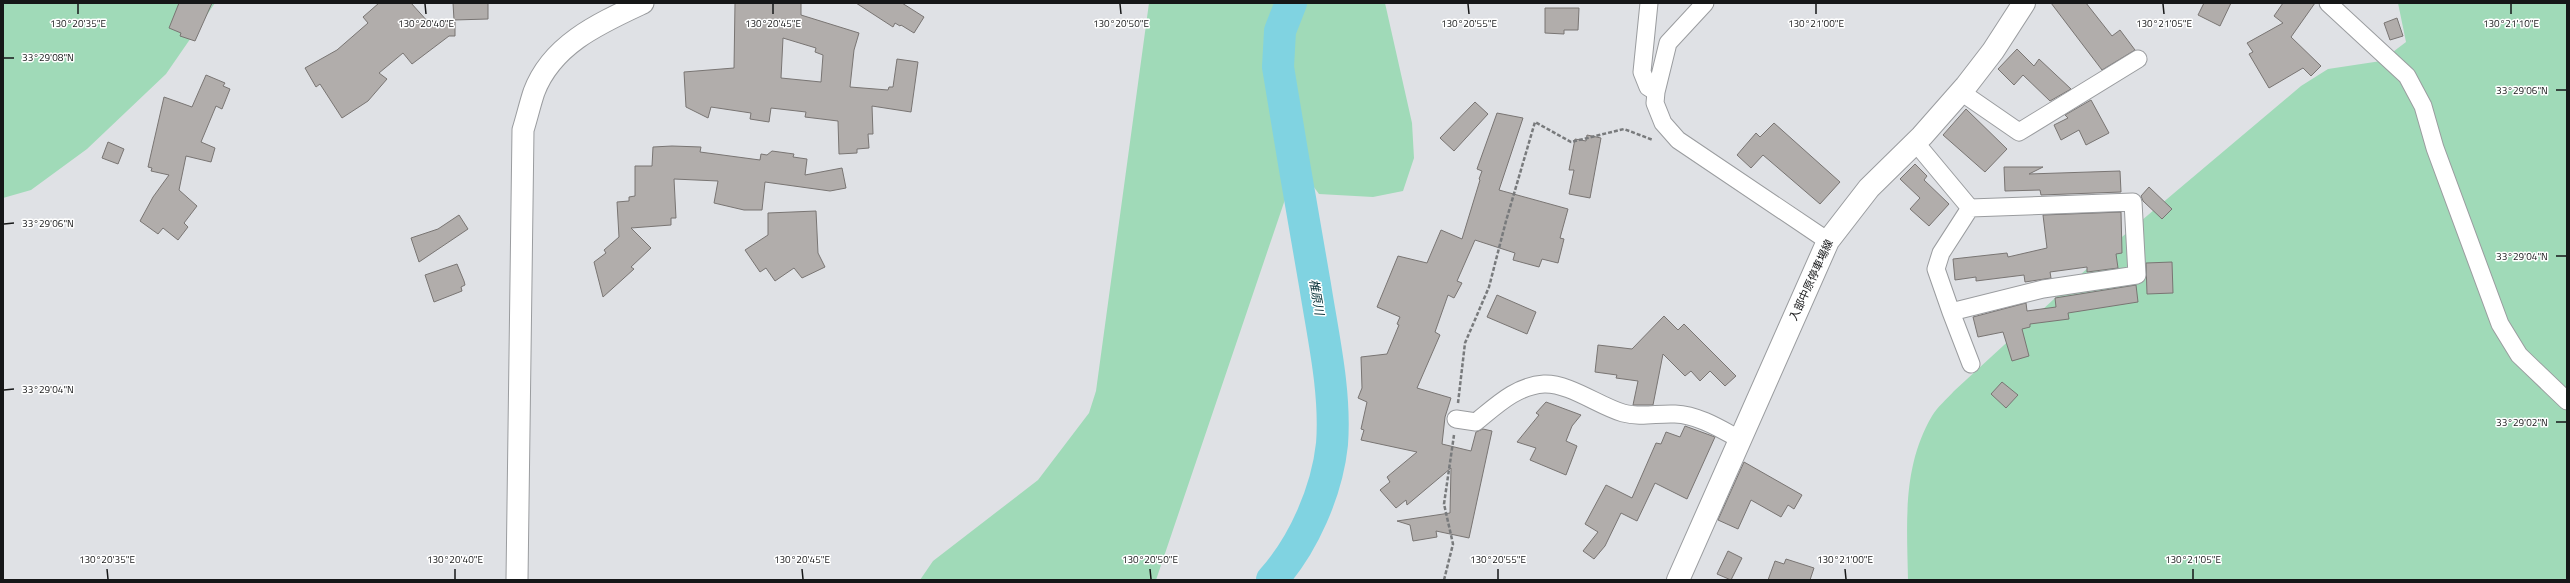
<svg xmlns="http://www.w3.org/2000/svg" width="2570" height="583" viewBox="0 0 2570 583" font-family="'Titillium Web','Noto Sans JP',sans-serif">
<style>
.green{fill:#a0dab8}
.lines{fill:none;stroke-linecap:round;stroke-linejoin:round}
.river{stroke:#80d3e1;stroke-width:32}
.building{fill:#b1adab;stroke:#797573;fill-rule:evenodd}
.minor-casing{stroke:#9a9c9f;stroke-width:19}
.tertiary-casing{stroke:#9a9c9f;stroke-width:23}
.secondary-casing{stroke:#9a9c9f;stroke-width:24}
.path{stroke:#787a7c;stroke-width:2.5;stroke-dasharray:4 2;stroke-linecap:butt}
.minor{stroke:#fff;stroke-width:17}
.tertiary{stroke:#fff;stroke-width:21}
.secondary{stroke:#fff;stroke-width:22}
.ticks{fill:none;stroke:#161718;stroke-width:1.5}
.labels{text-anchor:middle;dominant-baseline:central;stroke-width:3;stroke-linejoin:round;paint-order:stroke}
.street-label{font-size:11px;fill:#161718;stroke:#fff}
.water-label{font-size:12px;font-style:italic;fill:#073137;stroke:#fff}
.ticks-label{font-size:10px;text-anchor:middle;fill:#161718;stroke:#fff;stroke-width:3;stroke-linejoin:round;paint-order:stroke}
</style>
<rect width="100%" height="100%" fill="#dfe1e5"/>
<path class="green" d="M3 3H215L166 74 87 149 31 190 3 198Z
M1149 3H1385L1412 123 1414 158 1403 191 1373 197 1319 194 1297 164 1156 580H920L933 561 1038 480 1089 413 1096 391Z
M2398 3H2567V580H1908C1907 524 1902 467 1932 416 1937 407 1947 399 1954 391L2116 242 2301 86 2328 69 2381 61 2406 42Z"/>
<g class="lines">
<path class="river" d="M1272 580C1304 544 1327 491 1332 444 1336 392 1323 336 1315 285 1302 212 1290 140 1278 67L1280 31 1291 3"/>
</g>
<path class="building" d="M179 3H212L195 41 180 36 181 33 169 28Z
M379 3H411L429 23 455 22V36H449L412 64 403 53 379 73 387 79 368 101 342 118 320 84 316 87 305 68 337 50 368 23 363 17Z
M453 3H488V19L454 20Z
M735 3H801V15L859 33 854 50 850 87 888 90 889 87H893L897 59 918 62 911 112 872 106 873 134H868L869 148 857 149V153L839 154 838 121 805 117 806 112 771 108 769 122 750 119 751 113 711 107 708 118 686 107 684 72 734 68ZM783 38 816 48 815 52 823 55 821 82 781 78Z
M856 3H902L924 17 914 33 901 25 900 26 895 23 893 27Z
M2051 3H2086L2112 36 2120 30 2135 50 2102 70Z
M2204 3H2231L2220 26 2198 15Z
M2283 3H2315L2291 37 2321 66 2311 76 2303 68 2269 88 2249 54 2253 52 2247 43 2283 23 2274 16Z
M1545 8H1579L1578 30H1564V34L1545 33Z
M2397 18 2403 36 2390 40 2384 23Z
M2017 49 2034 66 2039 59 2071 89 2050 101 2023 75 2014 85 1998 69Z
M206 75 225 83 223 86 230 89 222 109 216 106 201 142 215 148 211 162 186 156 179 190 197 206 184 223 188 227 178 240 163 228 158 234 140 221 153 197 169 175 151 171 152 168 148 167 164 97 192 107Z
M2091 100 2109 133 2086 145 2079 130 2061 140 2054 125 2068 118 2065 115Z
M1475 102 1488 114 1454 151 1440 138Z
M1966 109 2007 149 1985 172 1943 135Z
M1497 113 1523 118 1499 190 1568 209 1560 238 1564 239 1558 263 1542 259 1539 267 1513 260 1515 253 1475 240 1457 281 1462 283 1454 298 1448 295 1435 332 1440 335 1417 388 1451 398 1445 417 1442 444 1471 451 1476 432 1483 429 1492 431 1469 538 1436 531 1437 537 1413 541 1410 525 1397 521 1450 513 1451 468 1407 505 1406 500 1396 508 1380 490 1390 482 1387 477 1417 452 1361 440 1364 430 1361 429 1367 402 1358 398 1362 388 1361 357 1387 354 1399 325 1397 324 1400 317 1377 307 1398 256 1427 263 1441 230 1462 239 1480 180 1479 179 1482 171 1477 169Z
M1774 123 1840 182 1820 204 1763 155 1751 168 1737 155 1756 133 1760 137Z
M1587 135 1601 138 1590 198 1569 194 1574 170H1569L1575 139 1586 141Z
M108 142 124 149 118 164 102 158Z
M672 146 701 147 700 152 760 160 761 154 767 155 772 151 794 154 793 157 807 159 805 175 842 168 846 188 830 191 765 182 762 210H744L714 203 718 181 674 179 676 218H671V225L631 228 651 248 631 267 634 269 603 297 594 262 606 253 604 250 619 237 617 202 629 201V197L635 196V166H652L653 147Z
M1915 164 1927 176 1924 180 1949 204 1929 226 1910 209 1920 198 1900 179Z
M2004 167H2043L2029 174 2120 171 2121 192 2041 195 2040 190 2005 191Z
M2149 187 2172 209 2162 219 2143 201 2141 196Z
M816 211 818 253 825 267 802 278 794 268 775 281 766 268 760 272 745 250 768 235V213Z
M2121 212 2122 253 2116 254 2118 268 2087 272V267L2050 272 2051 278 2025 282 2024 275 1976 281V277L1955 280 1953 259 2007 253 2008 257 2047 248 2043 215Z
M459 215 468 229 419 262 411 238 438 229Z
M2172 262 2173 293 2147 294 2146 263Z
M457 264 464 281 465 285 461 287 462 291 434 302 425 275Z
M2136 285 2138 302 2068 313 2069 319 2030 324V327L2022 329 2029 356 2012 361 2003 332 1978 337 1973 317 2026 303 2027 311 2056 307 2055 298Z
M1497 295 1536 312 1527 334 1487 317Z
M1664 316 1678 330 1684 324 1736 376 1725 386 1710 371 1700 381 1691 371 1685 376 1663 354 1653 405H1633L1638 381 1616 378 1617 375 1595 372 1598 345 1632 349Z
M2002 382 2018 395 2006 408 1991 394Z
M1546 402 1581 415 1572 426 1566 441 1577 446 1566 475 1530 460 1536 448 1517 442 1539 415 1536 413Z
M1685 426 1715 437 1687 499 1655 483 1637 521 1621 513 1605 546 1594 559 1583 551 1598 532 1585 524 1606 485 1632 498 1656 443 1661 444 1666 432 1680 437Z
M1744 462 1802 495 1794 509 1788 505 1781 517 1751 500 1738 529 1718 520Z
M1728 551 1742 558 1731 580 1717 574Z
M1786 559 1814 568 1810 580H1768L1775 561 1784 564Z"/>
<g class="lines">
<defs>
<path id="minor" d="M1649 3 1642 72 1648 87 1656 92
M1705 3 1668 43 1656 92 1655 103 1663 123 1678 140 1828 241
M2328 3 2407 76 2423 106 2435 148 2500 324 2519 355 2567 401
M1961 92 2019 132 2138 59
M1915 142 1970 208 2133 202 2137 275 2043 289 1951 312 1936 269 1941 253 1970 208
M1951 312 1971 364
M1456 419 1476 422C1497 405 1516 386 1544 384 1569 383 1599 406 1623 413 1641 418 1657 413 1675 414 1698 415 1719 428 1739 439"/>
<path id="tertiary" d="M517 580 523 130C527 117 530 104 534 92 552 44 600 23 643 3"/>
<path id="secondary" d="M1678 580 1828 241 1869 188 1922 136 1966 86 1993 51 2024 3"/>
</defs>
<use href="#minor" class="minor-casing"/>
<use href="#tertiary" class="tertiary-casing"/>
<use href="#secondary" class="secondary-casing"/>
<path class="path" d="M1458 403 1465 343 1489 287 1506 221 1535 122 1571 142 1624 129 1653 140
M1444 580 1453 544 1444 504 1454 435"/>
<use href="#minor" class="minor"/>
<use href="#tertiary" class="tertiary"/>
<use href="#secondary" class="secondary"/>
</g>
<path class="ticks" d="M78 4V14M425 4 426 14M773 4V14M1120 4 1121 14M1468 4 1469 14M1816 4V14M2163 4 2164 14M2511 4V14M4 58H14M2556 90H2566M4 224 14 223M2556 256H2566M4 390 14 389M2556 422H2566M107 569 108 579M455 569V579M802 569 803 579M1150 569 1151 579M1498 569V579M1845 569 1846 579M2193 569V579"/>
<g class="labels">
<g class="street-label">
<text transform="translate(1811 280) rotate(-65)">入部中原停車場線</text>
</g>
<g class="water-label">
<text transform="translate(1317 297) rotate(80)">椎原川</text>
</g>
</g>
<g class="ticks-label">
<text x="78" y="27">130°20'35"E</text>
<text x="426" y="27">130°20'40"E</text>
<text x="773" y="27">130°20'45"E</text>
<text x="1121" y="27">130°20'50"E</text>
<text x="1469" y="27">130°20'55"E</text>
<text x="1816" y="27">130°21'00"E</text>
<text x="2164" y="27">130°21'05"E</text>
<text x="2511" y="27">130°21'10"E</text>
<text x="48" y="61">33°29'08"N</text>
<text x="2522" y="94">33°29'06"N</text>
<text x="48" y="227">33°29'06"N</text>
<text x="2522" y="260">33°29'04"N</text>
<text x="48" y="393">33°29'04"N</text>
<text x="2522" y="426">33°29'02"N</text>
<text x="107" y="563">130°20'35"E</text>
<text x="455" y="563">130°20'40"E</text>
<text x="802" y="563">130°20'45"E</text>
<text x="1150" y="563">130°20'50"E</text>
<text x="1498" y="563">130°20'55"E</text>
<text x="1845" y="563">130°21'00"E</text>
<text x="2193" y="563">130°21'05"E</text>
</g>
<rect width="2570" height="583" fill="none" stroke="#161718" stroke-width="8"/>
</svg>
